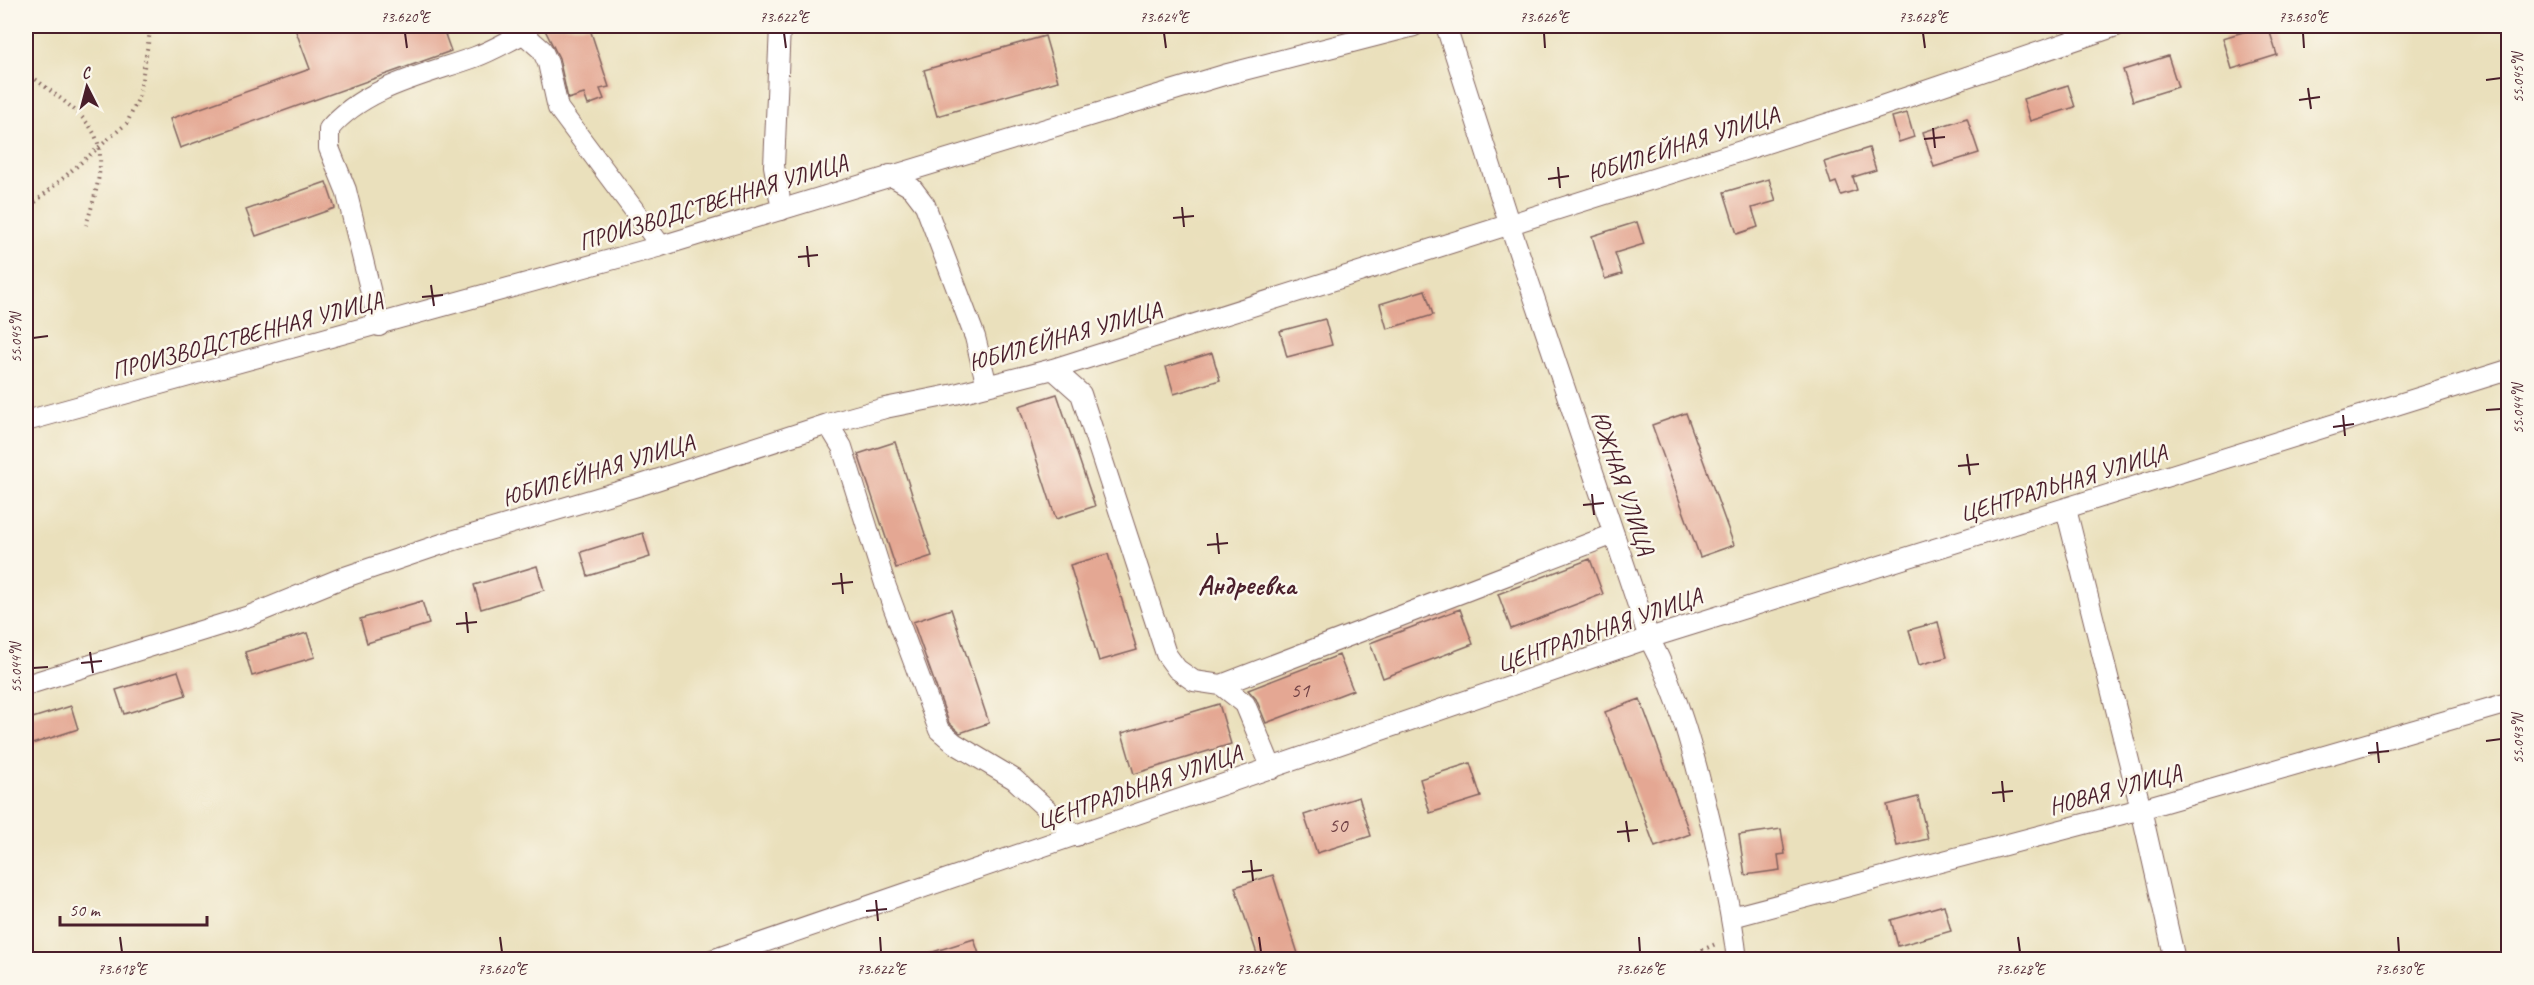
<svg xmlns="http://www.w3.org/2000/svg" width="2534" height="985" viewBox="0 0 2534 985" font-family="Caveat,sans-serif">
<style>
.building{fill:#e4a793}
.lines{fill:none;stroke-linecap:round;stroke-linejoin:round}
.minor-casing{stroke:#82635e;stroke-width:22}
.path{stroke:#82635e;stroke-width:4;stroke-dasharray:1.5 4.5;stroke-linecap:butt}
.minor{stroke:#fff;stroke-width:20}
.ticks{fill:none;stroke:#4a1f2b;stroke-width:2}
.labels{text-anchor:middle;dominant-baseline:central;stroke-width:5;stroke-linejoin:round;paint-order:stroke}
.number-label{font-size:21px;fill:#704145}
.street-label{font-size:24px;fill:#4a1f2b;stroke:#fbf7ec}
.quarter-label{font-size:27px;font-weight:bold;fill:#4a1f2b;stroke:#fbf7ec}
.neatline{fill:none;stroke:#4a1f2b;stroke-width:2}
.ticks-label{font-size:15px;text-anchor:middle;fill:#4a1f2b}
</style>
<rect width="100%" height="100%" fill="#fbf7ec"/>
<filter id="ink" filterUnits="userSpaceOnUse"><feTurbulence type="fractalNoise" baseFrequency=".0167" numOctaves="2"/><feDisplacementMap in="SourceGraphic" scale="12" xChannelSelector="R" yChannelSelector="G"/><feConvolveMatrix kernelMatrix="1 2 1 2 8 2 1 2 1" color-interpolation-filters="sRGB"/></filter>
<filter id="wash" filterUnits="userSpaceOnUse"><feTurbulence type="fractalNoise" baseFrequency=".008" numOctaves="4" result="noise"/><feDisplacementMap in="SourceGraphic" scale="24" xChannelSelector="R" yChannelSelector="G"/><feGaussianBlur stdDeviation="1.35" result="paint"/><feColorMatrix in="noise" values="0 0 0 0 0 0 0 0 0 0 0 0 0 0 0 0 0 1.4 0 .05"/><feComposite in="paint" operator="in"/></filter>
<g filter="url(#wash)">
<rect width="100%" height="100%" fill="#eae0bc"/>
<g id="blocks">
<path class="building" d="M294 26H442L451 51 180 148 170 119 310 69Z
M543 26H589L609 87 600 89 604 99 588 105 584 94 568 99 559 58Z
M2263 26H2268L2277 55 2232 69 2223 38Z
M1045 36 1058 81 937 116 924 70Z
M2168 56 2178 87 2133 101 2123 70Z
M2068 85 2075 107 2030 121 2023 99Z
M1907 113 1914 137 1899 142 1892 117Z
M1967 118 1979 153 1934 167 1923 132Z
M1869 148 1876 170 1853 177 1857 190 1841 195 1836 182 1831 184 1824 162Z
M1769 179 1776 201 1752 208 1758 227 1737 234 1724 192Z
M326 182 335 208 256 236 246 210Z
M1637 222 1644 244 1615 253 1622 274 1605 279 1592 236Z
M1425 290 1433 315 1387 329 1380 304Z
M1325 319 1332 345 1287 357 1280 331Z
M1212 353 1220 380 1174 394 1166 367Z
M1057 394 1095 506 1056 519 1019 406Z
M1686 413 1734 545 1700 557 1652 425Z
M895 442 932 556 896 568 858 454Z
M643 533 650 557 588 576 581 552Z
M1108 554 1137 650 1099 661 1070 565Z
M1590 559 1603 594 1511 629 1498 594Z
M537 566 544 590 481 609 474 585Z
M422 601 429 624 367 643 360 619Z
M951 609 989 723 960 733 949 723 913 622Z
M1460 609 1473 644 1383 678 1370 643Z
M1938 622 1947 657 1919 665 1909 630Z
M307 633 315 657 252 676 245 652Z
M1339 655 1353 690 1266 723 1256 699 1248 690Z
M178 671 186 695 124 714 116 690Z
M1640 699 1690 834 1655 847 1605 712Z
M1219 704 1231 744 1134 774 1122 733Z
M71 706 78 729 26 746V720Z
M1470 763 1481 797 1430 813 1420 779Z
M1359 797 1371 836 1317 853 1304 815Z
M1918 797 1928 839 1897 846 1887 805Z
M1781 829 1785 854 1778 855 1780 870 1745 875 1739 835Z
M1273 875 1300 960H1259L1235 887Z
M1944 905 1951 931 1898 946 1891 920Z
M974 939 981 960H920V956Z"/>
</g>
</g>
<g filter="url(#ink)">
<use href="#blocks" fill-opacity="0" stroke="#82635e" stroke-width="1.5"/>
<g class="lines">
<defs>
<path id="minor" d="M780 26 774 166 782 210
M1446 26 1510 226 1649 638C1681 698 1696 763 1712 829 1722 872 1732 915 1737 960
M516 27 542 50 548 63 558 108 661 246
M890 175 912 188 925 205 975 337 987 386
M379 326 346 190 329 148V129C364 87 425 75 475 57 492 51 508 41 525 33
M1053 369 1081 394 1166 654 1177 669 1194 681 1221 685 1245 704 1272 769
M26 421 661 246 1224 75 1414 26
M828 424 842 447 886 587 939 730 954 743 1014 779 1076 836
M2066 509 2141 809 2175 960
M26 685 249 616 342 578 448 542 641 485 828 424 885 408 955 394 1053 369 1861 113 2116 26
M1221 685 1614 534
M1732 917 2141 809 2508 703
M712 960 1649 638 2508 370"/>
</defs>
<use href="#minor" class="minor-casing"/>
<path class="path" d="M26 72C97 127 117 131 86 225
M26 210 127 123 139 97 151 26
M1680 960 1718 943"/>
<use href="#minor" class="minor"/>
</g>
</g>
<path class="ticks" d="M405 33 407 48M784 33 786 48M1164 33 1166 48M1544 33 1545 48M1923 33 1925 48M2303 33 2304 48M2486 80 2501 78M2308 88 2311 109M2299 100 2320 97M1933 128 1935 148M1924 139 1945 137M1558 167 1560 188M1548 179 1569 176M1182 207 1184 227M1173 218 1194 216M807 246 809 267M798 257 818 255M431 285 434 306M422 297 443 295M33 338 48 336M2486 410 2501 409M2343 415 2345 436M2333 427 2354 424M1967 454 1970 475M1958 466 1979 464M1592 494 1594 515M1583 505 1604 503M1217 533 1219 554M1207 545 1228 543M841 573 843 594M832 584 853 582M466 612 468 633M456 624 477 622M90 652 93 673M81 663 102 661M33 668 48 667M2486 741 2501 739M2377 742 2379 763M2368 753 2389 751M2002 781 2004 802M1992 793 2013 791M1626 821 1629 842M1617 832 1638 830M1251 860 1253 881M1242 872 1262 870M876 900 878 921M866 911 887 909M120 937 122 952M500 937 502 952M880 937 881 952M1259 937 1261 952M1639 937 1640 952M2018 937 2020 952M2398 937 2399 952"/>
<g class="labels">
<g class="number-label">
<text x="1300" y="690">51</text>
<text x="1338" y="825">50</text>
</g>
<g class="street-label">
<text transform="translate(1683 144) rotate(-18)">ЮБИЛЕЙНАЯ УЛИЦА</text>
<text transform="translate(713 202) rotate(-17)">ПРОИЗВОДСТВЕННАЯ УЛИЦА</text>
<text transform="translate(247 335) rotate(-15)">ПРОИЗВОДСТВЕННАЯ УЛИЦА</text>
<text transform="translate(1065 336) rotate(-16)">ЮБИЛЕЙНАЯ УЛИЦА</text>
<text transform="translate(598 470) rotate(-17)">ЮБИЛЕЙНАЯ УЛИЦА</text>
<text transform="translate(1623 483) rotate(71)">ЮЖНАЯ УЛИЦА</text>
<text transform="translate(2063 483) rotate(-17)">ЦЕНТРАЛЬНАЯ УЛИЦА</text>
<text transform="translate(1599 630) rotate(-19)">ЦЕНТРАЛЬНАЯ УЛИЦА</text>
<text transform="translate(1139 787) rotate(-19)">ЦЕНТРАЛЬНАЯ УЛИЦА</text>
<text transform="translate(2115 789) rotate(-15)">НОВАЯ УЛИЦА</text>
</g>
<g class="quarter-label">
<text x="1247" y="585">Андреевка</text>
</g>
</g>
<rect width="2534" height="985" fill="none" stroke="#fbf7ec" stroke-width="66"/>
<g transform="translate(87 87) rotate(354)" stroke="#fbf7ec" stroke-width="4.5" paint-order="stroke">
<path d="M0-4.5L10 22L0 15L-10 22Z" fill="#4a1f2b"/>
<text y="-9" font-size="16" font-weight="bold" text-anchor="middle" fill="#4a1f2b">С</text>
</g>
<path d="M60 916v9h147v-9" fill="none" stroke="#4a1f2b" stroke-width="3"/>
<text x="69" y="916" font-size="18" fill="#4a1f2b" stroke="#fbf7ec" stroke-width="4.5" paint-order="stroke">50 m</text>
<rect x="33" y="33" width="2468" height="919" class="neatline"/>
<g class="ticks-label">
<text x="405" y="22">73.620°E</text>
<text x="784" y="22">73.622°E</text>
<text x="1164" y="22">73.624°E</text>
<text x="1544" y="22">73.626°E</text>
<text x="1923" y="22">73.628°E</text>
<text x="2303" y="22">73.630°E</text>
<text transform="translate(2518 78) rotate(-90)" y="5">55.045°N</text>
<text transform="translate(16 338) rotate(-90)" y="5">55.045°N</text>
<text transform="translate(2518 409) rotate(-90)" y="5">55.044°N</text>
<text transform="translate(16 668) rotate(-90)" y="5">55.044°N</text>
<text transform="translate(2518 739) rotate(-90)" y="5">55.043°N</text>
<text x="122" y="974">73.618°E</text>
<text x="502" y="974">73.620°E</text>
<text x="881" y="974">73.622°E</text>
<text x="1261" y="974">73.624°E</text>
<text x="1640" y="974">73.626°E</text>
<text x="2020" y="974">73.628°E</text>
<text x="2399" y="974">73.630°E</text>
</g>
</svg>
